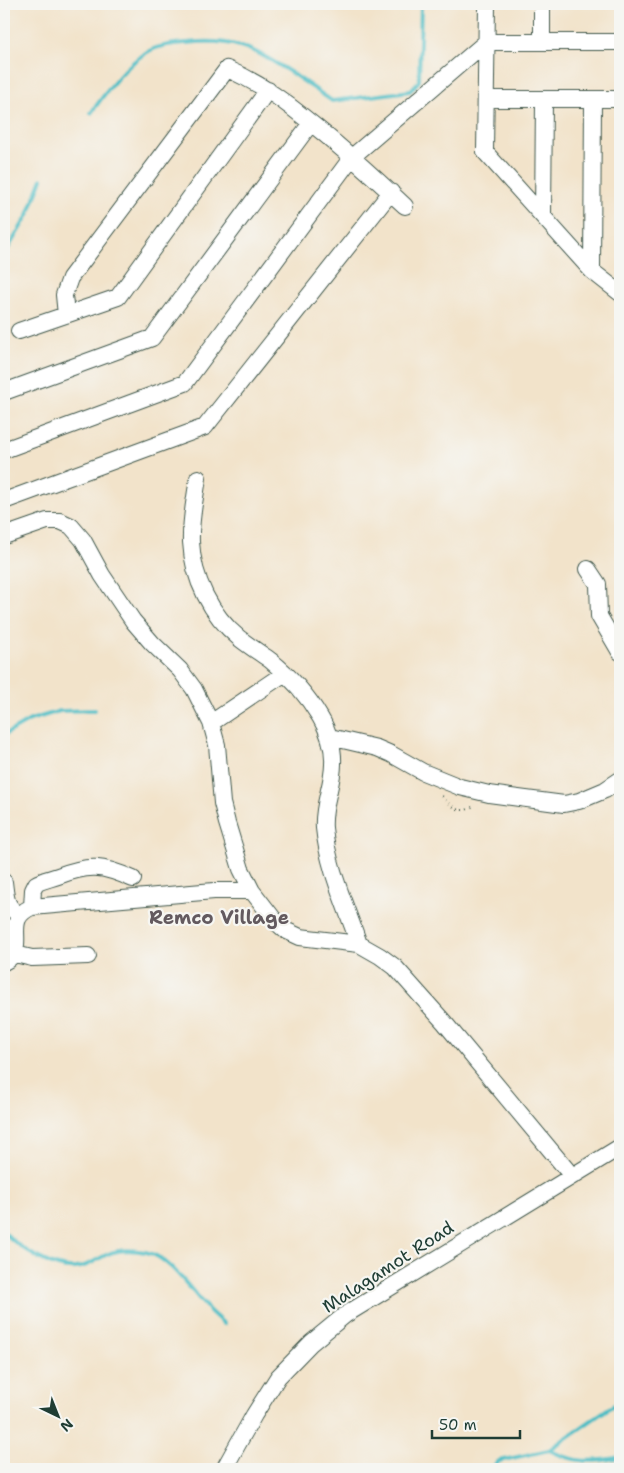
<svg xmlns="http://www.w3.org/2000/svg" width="624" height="1473" viewBox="0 0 624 1473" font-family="'Shantell Sans',sans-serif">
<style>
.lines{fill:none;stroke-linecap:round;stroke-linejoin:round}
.stream{stroke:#4fbec5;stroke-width:4}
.minor-casing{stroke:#3f564a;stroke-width:18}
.path{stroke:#3f564a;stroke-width:2;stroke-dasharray:1 4;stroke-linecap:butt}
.minor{stroke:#fff;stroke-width:16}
.labels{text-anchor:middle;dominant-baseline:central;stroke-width:4.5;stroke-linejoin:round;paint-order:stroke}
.street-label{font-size:18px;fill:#1f3d34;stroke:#f6f6f2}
.neighbourhood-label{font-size:19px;font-weight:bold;fill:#635a5f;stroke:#f6f6f2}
</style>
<rect width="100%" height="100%" fill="#f6f6f2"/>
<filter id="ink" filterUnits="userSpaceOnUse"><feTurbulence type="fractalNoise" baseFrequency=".02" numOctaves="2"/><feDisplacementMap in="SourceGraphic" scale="10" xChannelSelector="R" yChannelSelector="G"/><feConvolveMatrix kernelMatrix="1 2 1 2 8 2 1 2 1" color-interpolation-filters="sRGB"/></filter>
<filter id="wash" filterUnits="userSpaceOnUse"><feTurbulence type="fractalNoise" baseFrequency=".0096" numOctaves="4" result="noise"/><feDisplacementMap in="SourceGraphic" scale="20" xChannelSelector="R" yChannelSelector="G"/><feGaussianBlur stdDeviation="1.12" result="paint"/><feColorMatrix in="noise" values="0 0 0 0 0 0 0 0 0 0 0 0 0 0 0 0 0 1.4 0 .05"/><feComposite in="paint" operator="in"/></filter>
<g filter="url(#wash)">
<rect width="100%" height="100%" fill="#f2e3ca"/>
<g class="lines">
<path class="stream" d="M91 113C107 91 123 67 147 52 159 45 174 44 187 43 205 41 223 41 240 46 268 54 307 84 332 101L410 91 419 81 421 4
M4 255 28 215 42 179
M4 735 30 720 60 711 95 710
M4 1232C19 1248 57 1274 81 1267 92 1264 99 1258 108 1254 119 1249 135 1250 146 1252 170 1257 191 1291 207 1308 212 1314 219 1319 224 1324
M549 1450C575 1463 592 1463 620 1457
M491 1469 499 1461 549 1450 609 1408 620 1402"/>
</g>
</g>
<g filter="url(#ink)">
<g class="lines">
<defs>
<path id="minor" d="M487 4 485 152 592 271 620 293
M542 42V4
M486 99H620
M543 216 544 99
M592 271 593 99
M66 315 64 295 70 278 227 69C261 83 288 104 316 127 347 152 376 179 405 206
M19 331 118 297 268 90
M4 392 152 338 311 123
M4 450 185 383 352 157 486 42H620
M198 478C195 499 190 521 191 542 193 579 211 615 239 638 249 646 260 653 270 660 290 676 307 695 320 717 328 730 334 748 333 764 333 785 322 806 324 828 328 868 346 906 359 944
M4 501 205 427 391 192
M4 536 47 521H60L71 526 83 540 102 575 133 621 152 643 180 670 194 689 211 723 217 745 222 803 227 823 241 869 252 891 276 922 285 930 300 937 359 944 380 956 395 967 444 1022 572 1176
M588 569 598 584 599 616 620 652
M211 723 285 673
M330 737 377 748 391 754 423 772 460 787 489 794 564 804 579 801 605 790 620 780
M4 882C6 896 5 907 19 914
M32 907 33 890 36 884C42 880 50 879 58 876 89 864 102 865 133 879
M15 954 32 958 88 956
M4 962C31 948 0 920 32 907L214 891H252
M224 1469 254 1415 278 1377 311 1343 345 1315 620 1147"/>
</defs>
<use href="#minor" class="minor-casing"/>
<path class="path" d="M442 796C452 807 461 816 475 805"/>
<use href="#minor" class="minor"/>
</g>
</g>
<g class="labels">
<g class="street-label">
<text transform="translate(388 1267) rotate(-33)">Malagamot Road</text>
</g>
<g class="neighbourhood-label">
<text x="219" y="917">Remco Village</text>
</g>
</g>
<rect width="624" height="1473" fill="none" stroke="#f6f6f2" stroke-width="20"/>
<g transform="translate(58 1416) rotate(137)" stroke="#f6f6f2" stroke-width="4" paint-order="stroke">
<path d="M0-4L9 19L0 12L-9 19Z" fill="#1f3d34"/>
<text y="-8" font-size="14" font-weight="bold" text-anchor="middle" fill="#1f3d34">N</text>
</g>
<path d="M432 1430v8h88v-8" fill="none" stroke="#1f3d34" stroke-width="2.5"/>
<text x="439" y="1430" font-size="15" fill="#1f3d34" stroke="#f6f6f2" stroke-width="4" paint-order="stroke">50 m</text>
</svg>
